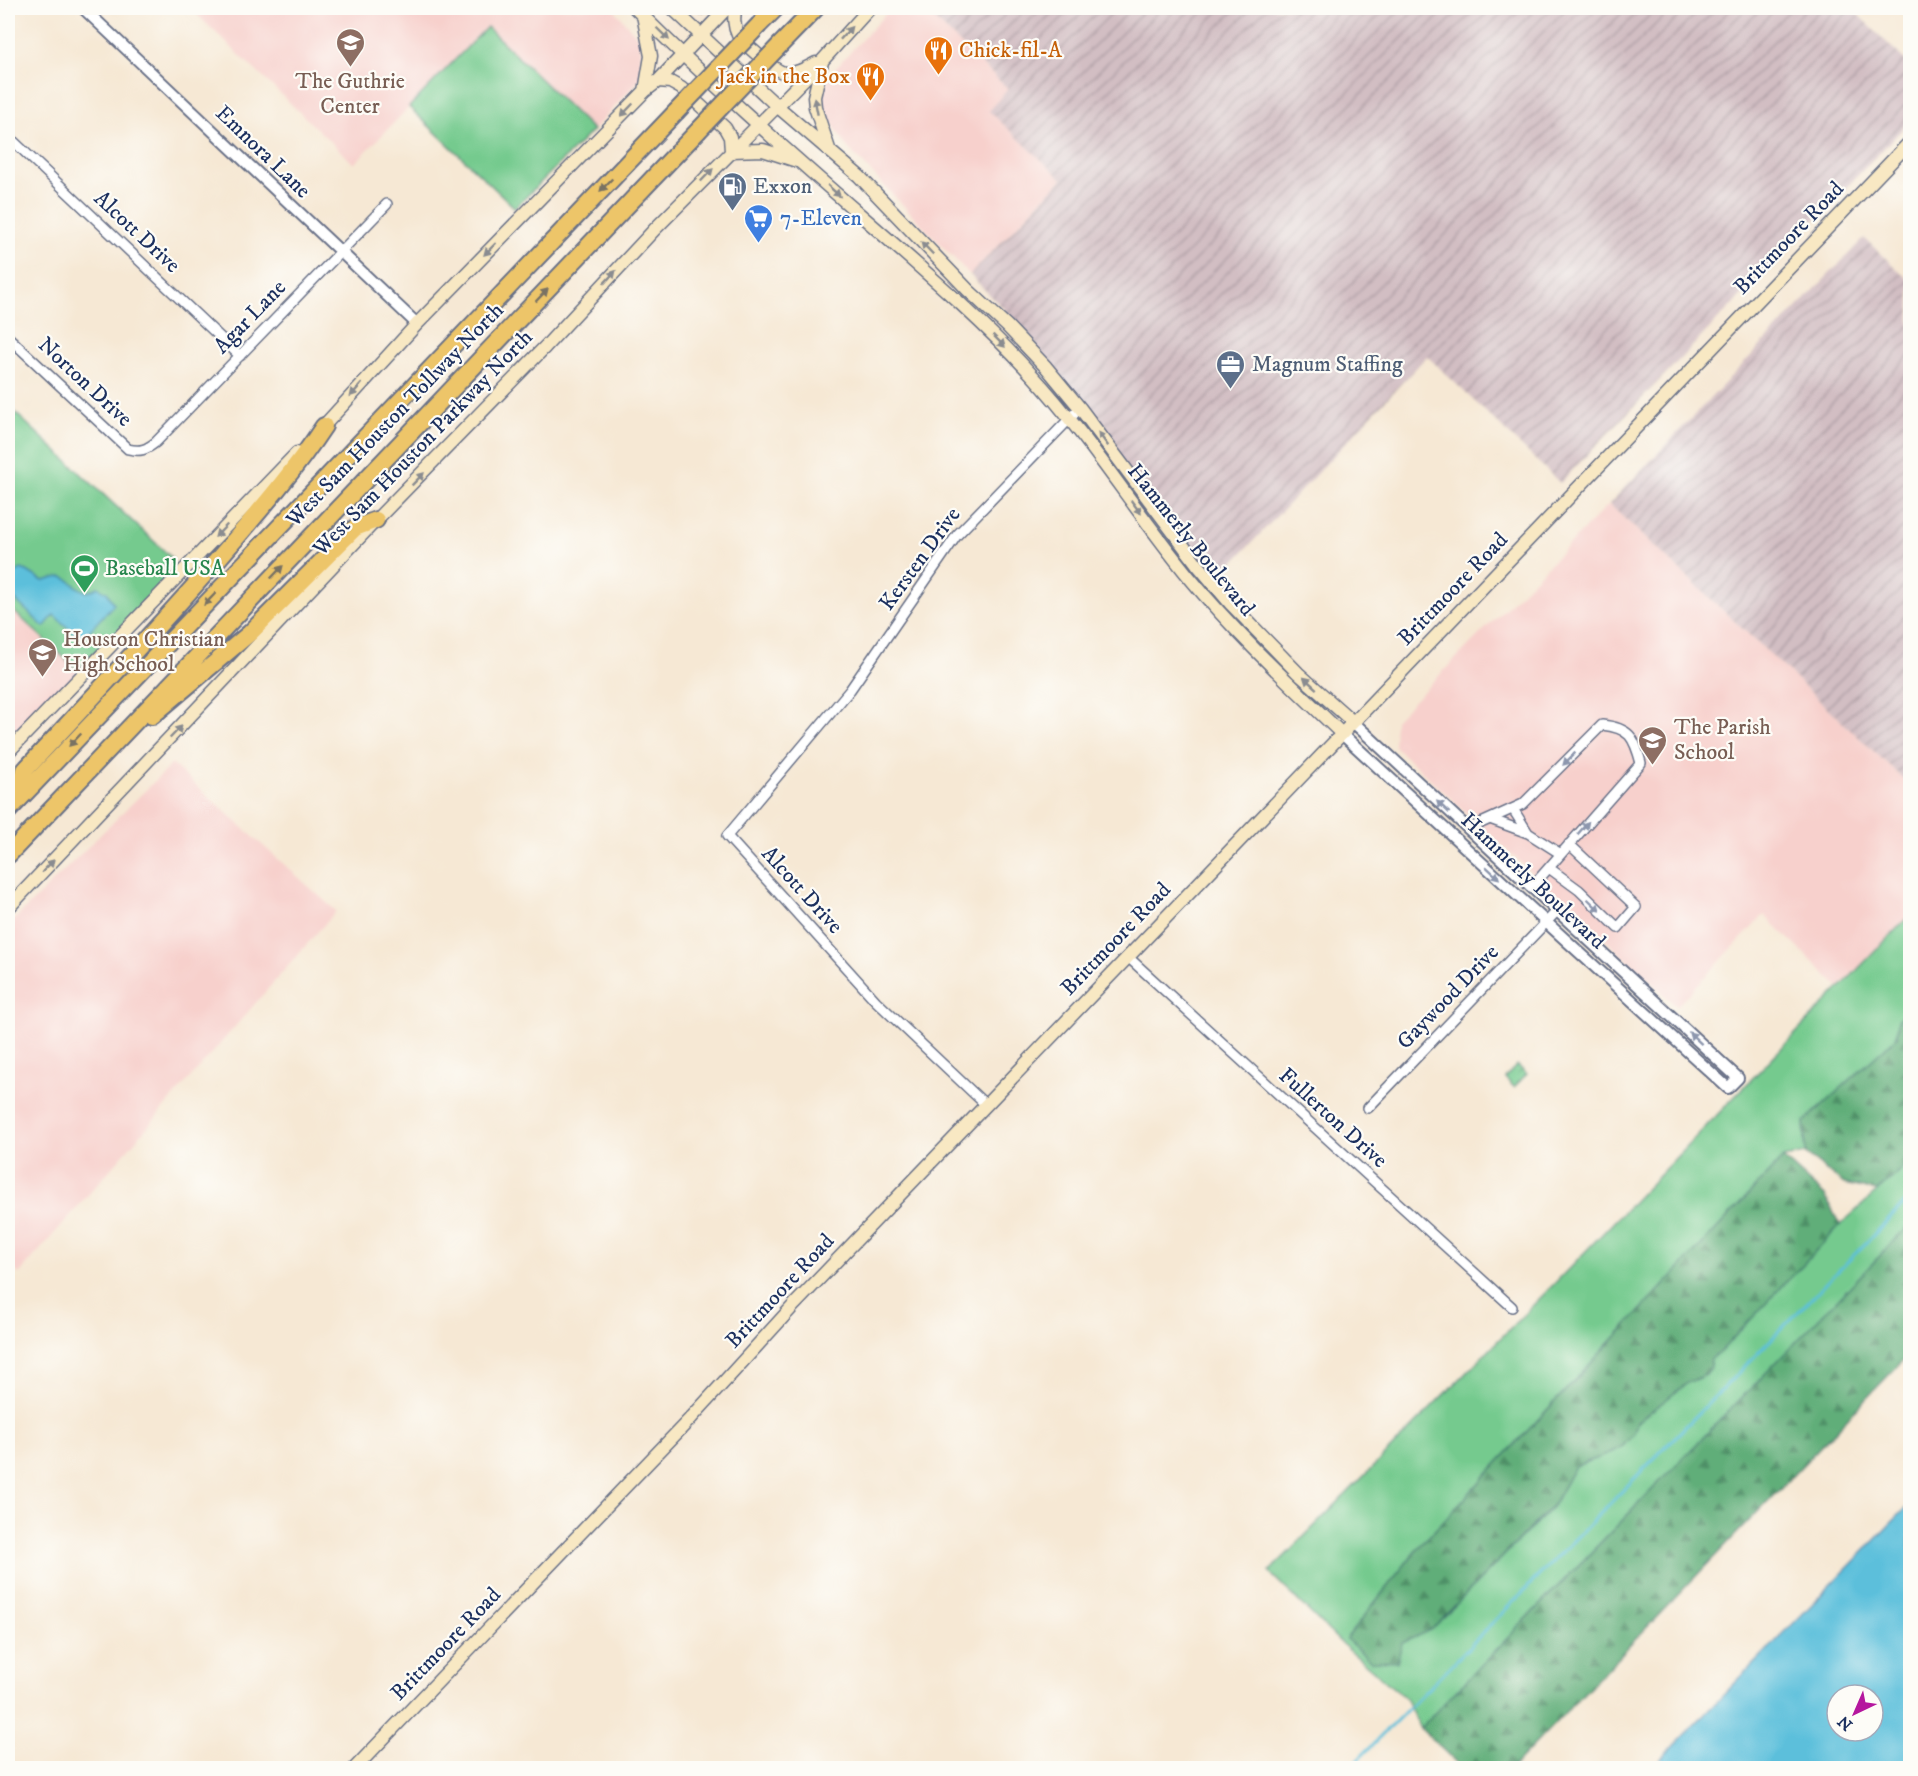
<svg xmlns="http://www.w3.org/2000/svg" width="1918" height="1776" viewBox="0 0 1918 1776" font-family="'IM FELL DW Pica',serif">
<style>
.built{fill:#f7d0cc}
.industrial{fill:url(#industrial-furrows)}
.green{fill:#75ca8e;stroke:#487c76;stroke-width:1.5}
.forest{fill:url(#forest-firs);stroke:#3e6e6c;stroke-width:1.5}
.park{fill:url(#park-crowns);stroke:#487c76;stroke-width:1.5}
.water{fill:#5cbfdb;stroke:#3c779c;stroke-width:1.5;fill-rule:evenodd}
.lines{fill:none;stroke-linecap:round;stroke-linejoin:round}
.stream{stroke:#5cbfdb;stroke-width:3}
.minor-casing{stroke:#687087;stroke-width:12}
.tertiary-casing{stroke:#687087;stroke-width:14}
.secondary-casing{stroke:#687087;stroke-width:15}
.motorway-casing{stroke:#687087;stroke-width:20}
.minor{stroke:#fff;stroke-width:9}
.tertiary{stroke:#fff;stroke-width:10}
.secondary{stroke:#f8e8c3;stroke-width:12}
.motorway{stroke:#edc569;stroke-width:16}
.motorway-bridge-casing{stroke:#687087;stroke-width:20;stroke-linecap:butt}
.motorway-bridge{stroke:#edc569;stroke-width:16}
.oneway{fill:#8a8c90}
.oneway2{fill:#797263}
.oneway3{fill:#8d97ae}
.labels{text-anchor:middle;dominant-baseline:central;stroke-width:4.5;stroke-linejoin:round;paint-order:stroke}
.food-label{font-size:22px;fill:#c56008;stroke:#fdfcf7;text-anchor:start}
.education-label{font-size:22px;fill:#785e54;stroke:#fdfcf7;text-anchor:start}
.street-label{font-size:22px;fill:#1b2f5e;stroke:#fdfcf7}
.service-label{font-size:22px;fill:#4e5e75;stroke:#fdfcf7;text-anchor:start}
.shop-label{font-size:22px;fill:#366cbe;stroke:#fdfcf7;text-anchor:start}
.leisure-label{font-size:22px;fill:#27864d;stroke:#fdfcf7;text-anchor:start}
</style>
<defs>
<pattern id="industrial-furrows" width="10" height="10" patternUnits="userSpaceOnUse" patternTransform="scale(1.5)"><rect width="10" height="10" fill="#d2bec3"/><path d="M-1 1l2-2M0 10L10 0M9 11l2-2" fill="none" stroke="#aa9ba2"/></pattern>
<pattern id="forest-firs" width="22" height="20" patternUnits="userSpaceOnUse" patternTransform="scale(1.5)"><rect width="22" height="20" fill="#60ae79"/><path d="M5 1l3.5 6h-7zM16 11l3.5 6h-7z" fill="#4e8e66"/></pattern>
<pattern id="park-crowns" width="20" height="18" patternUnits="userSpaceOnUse" patternTransform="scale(1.5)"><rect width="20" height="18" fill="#75ca8e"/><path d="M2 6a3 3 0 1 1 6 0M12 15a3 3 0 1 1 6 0" fill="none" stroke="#5fa477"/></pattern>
</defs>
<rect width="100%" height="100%" fill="#fdfcf7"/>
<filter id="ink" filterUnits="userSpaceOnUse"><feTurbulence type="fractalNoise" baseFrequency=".0167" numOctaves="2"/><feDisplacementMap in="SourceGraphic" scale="12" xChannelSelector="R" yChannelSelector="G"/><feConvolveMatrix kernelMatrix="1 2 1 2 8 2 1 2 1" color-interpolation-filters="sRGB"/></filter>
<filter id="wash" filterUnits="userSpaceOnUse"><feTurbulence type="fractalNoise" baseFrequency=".008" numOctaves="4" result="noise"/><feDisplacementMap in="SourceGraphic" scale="24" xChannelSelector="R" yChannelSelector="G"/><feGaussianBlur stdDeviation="1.35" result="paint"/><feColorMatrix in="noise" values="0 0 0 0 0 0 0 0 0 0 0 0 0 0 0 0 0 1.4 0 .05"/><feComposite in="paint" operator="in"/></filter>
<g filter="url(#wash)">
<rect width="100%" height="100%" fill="#f6e8d4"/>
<path class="built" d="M190 8H613L641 41V78L593 130 487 27 354 164Z
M891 8H923L1008 89 990 111 1062 179 970 275 848 148 822 108 826 78Z
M1609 504 1910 785V915L1839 987 1764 915 1677 1006 1394 746 1395 720Z
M8 606 82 674 8 752Z
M172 764 336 911 19 1274 8 1263V926Z"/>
<path class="industrial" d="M923 8H1851L1910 65V121L1560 483 1427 356 1213 584 1080 408 999 318 1006 311 970 275 1062 179 989 111 1008 89Z
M1864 238 1910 281V785L1609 504Z"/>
<path class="green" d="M487 27 593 130 515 208 409 107Z
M8 406 172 558 162 569 173 580 82 674 8 606Z
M1910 915V1007L1898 1020 1897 1037 1804 1122 1806 1154 1783 1158 1418 1548 1346 1639 1402 1643 1432 1629 1553 1506 1575 1466 1604 1456 1623 1446 1634 1433 1637 1422 1689 1381 1706 1375 1710 1369V1360L1721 1351 1840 1225 1910 1162V1225L1420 1728 1405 1698 1342 1644 1269 1572 1552 1286Z"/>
<path class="forest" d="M1910 1007V1162L1877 1191 1844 1184 1806 1154 1804 1122 1897 1037 1898 1020Z
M1783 1158 1825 1196 1840 1225 1721 1351 1710 1360V1369L1706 1375 1689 1382 1637 1422 1634 1433 1623 1446 1604 1456 1575 1466 1553 1505 1432 1629 1402 1643 1397 1662 1371 1661 1346 1639 1418 1548Z
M1910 1225V1353L1512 1768H1462L1420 1728Z"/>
<path class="park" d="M1517 1065 1527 1074 1514 1087 1505 1078Z"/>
<path class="water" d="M21 569 27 571 43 581C50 580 56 576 63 577 72 579 75 589 88 592L98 587 107 592 114 604 81 640 54 615 44 627 8 593V578Z
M1910 1504V1768H1652ZM1837 1695H1873V1731H1837Z"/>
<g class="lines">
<path class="stream" d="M1350 1768 1910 1198"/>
</g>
</g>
<g filter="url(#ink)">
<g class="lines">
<defs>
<path id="minor" d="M8 136 240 356
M8 337 128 449C140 452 146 450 156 442L387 204
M1513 809 1528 833
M1490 819 1528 833 1561 854
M1468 829 1523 804 1602 725C1630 728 1634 737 1641 763L1531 888
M1549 868 1579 890 1618 928 1636 907 1569 844
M1128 957 1512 1307
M986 1105 876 1001 727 836 850 690 957 535 1080 408
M1368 1108 1556 912"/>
<path id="tertiary" d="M83 8 417 324
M1342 734 1546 922 1728 1088 1738 1078 1353 722"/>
<path id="secondary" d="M635 8C708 81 786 150 864 218 922 269 981 319 1032 375 1090 438 1135 511 1189 577 1236 634 1289 683 1342 734
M672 8 777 106 859 176 968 290 1007 326 1046 367 1080 408 1197 564 1231 604 1298 673 1353 722
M697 8H702
M736 8C733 16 734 27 738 35 743 43 776 72 785 73 795 75 806 68 816 63
M643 15 651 56 645 91
M822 62 814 97 815 107 829 149
M658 81 670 82 681 88 725 128 730 137 731 151
M731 151 763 150 797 161
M320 430 417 324 645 91 658 81 727 8
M8 752 297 453
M8 908 376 520 545 347 655 229 822 61 870 8
M355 1768 692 1417 795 1304 1910 142"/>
<path id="motorway" d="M759 25 776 8
M781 44 816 8
M152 716 250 633 355 528 376 520
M18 798 25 770C90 700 156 630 219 558 256 515 293 473 324 426
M8 811 676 112
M8 855 698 131"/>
</defs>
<use href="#minor" class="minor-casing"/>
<use href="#tertiary" class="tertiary-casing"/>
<use href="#secondary" class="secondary-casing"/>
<use href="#motorway" class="motorway-casing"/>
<use href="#minor" class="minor"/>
<use href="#tertiary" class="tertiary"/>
<use href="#secondary" class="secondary"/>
<use href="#motorway" class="motorway"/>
<defs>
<path id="motorway-bridge" d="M676 112 759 25
M698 131 781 44"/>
</defs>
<use href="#motorway-bridge" class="motorway-bridge-casing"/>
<use href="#motorway-bridge" class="motorway-bridge"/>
</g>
<defs><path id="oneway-solid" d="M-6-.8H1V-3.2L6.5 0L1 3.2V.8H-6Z" transform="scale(1.5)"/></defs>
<g class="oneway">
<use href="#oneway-solid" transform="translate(846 33) rotate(-48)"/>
<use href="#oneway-solid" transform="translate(663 34) rotate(44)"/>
<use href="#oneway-solid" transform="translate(816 106) rotate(-101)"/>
<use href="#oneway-solid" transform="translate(627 110) rotate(134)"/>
<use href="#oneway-solid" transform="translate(707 175) rotate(-46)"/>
<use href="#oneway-solid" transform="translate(834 191) rotate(42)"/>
<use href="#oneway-solid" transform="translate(927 248) rotate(-134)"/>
<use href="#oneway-solid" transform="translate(490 249) rotate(135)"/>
<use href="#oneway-solid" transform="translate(610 277) rotate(-47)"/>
<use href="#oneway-solid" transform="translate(999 341) rotate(45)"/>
<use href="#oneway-solid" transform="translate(356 390) rotate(132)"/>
<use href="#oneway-solid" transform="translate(1103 439) rotate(-126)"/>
<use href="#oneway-solid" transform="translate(418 479) rotate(-45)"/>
<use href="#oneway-solid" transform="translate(1136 507) rotate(53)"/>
<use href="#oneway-solid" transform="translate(221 531) rotate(134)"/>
<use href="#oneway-solid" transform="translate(1310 683) rotate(-138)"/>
<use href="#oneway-solid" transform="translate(176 732) rotate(-46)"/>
<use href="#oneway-solid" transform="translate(48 866) rotate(-46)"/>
</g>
<g class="oneway2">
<use href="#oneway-solid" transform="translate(606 185) rotate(134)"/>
<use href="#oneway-solid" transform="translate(542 295) rotate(-46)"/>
<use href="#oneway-solid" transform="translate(277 572) rotate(-46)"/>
<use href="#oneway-solid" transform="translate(210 599) rotate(134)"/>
<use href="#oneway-solid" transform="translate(75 740) rotate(134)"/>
</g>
<g class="oneway3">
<use href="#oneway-solid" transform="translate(1569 759) rotate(135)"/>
<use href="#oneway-solid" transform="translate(1443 807) rotate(-137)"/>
<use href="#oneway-solid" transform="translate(1583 828) rotate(-49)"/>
<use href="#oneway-solid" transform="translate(1493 873) rotate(43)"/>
<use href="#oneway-solid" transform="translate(1594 905) rotate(44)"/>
<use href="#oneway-solid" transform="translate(1695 1038) rotate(-137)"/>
</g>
</g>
<defs>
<symbol id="school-pin" viewBox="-11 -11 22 30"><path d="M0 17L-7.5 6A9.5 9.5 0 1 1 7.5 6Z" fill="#8d6e63" stroke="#fdfcf7"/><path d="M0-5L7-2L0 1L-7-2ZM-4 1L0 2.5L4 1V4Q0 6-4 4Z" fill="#fff"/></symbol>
<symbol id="restaurant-pin" viewBox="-11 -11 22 30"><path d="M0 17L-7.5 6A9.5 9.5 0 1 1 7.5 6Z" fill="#e8710a" stroke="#fdfcf7"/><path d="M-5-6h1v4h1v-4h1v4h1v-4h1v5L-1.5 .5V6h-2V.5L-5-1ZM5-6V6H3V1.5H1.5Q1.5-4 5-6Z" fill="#fff"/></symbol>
<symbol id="fuel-pin" viewBox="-11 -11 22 30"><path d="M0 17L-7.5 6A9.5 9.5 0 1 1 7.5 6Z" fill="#5c6f8a" stroke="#fdfcf7"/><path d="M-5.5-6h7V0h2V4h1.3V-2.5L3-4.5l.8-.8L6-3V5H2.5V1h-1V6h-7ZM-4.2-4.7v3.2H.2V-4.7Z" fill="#fff"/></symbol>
<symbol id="supermarket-pin" viewBox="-11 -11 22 30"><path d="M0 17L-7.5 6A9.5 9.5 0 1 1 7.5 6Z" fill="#3f7fe0" stroke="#fdfcf7"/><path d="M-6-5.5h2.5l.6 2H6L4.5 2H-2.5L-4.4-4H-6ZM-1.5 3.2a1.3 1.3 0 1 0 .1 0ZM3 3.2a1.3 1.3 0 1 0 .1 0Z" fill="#fff"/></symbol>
<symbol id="office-pin" viewBox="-11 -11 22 30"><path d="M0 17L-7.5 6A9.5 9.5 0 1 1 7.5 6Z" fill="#5c6f8a" stroke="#fdfcf7"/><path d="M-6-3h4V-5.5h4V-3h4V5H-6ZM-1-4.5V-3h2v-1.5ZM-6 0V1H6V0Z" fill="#fff"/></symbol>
<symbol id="stadium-pin" viewBox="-11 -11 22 30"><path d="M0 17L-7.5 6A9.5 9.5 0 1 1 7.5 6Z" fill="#2e9e5b" stroke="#fdfcf7"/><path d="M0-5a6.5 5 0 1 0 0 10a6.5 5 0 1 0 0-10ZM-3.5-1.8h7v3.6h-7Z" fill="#fff"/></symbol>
</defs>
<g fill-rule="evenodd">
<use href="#school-pin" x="334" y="26" width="33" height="45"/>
<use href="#restaurant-pin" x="922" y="34" width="33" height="45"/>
<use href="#restaurant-pin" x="854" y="60" width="33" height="45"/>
<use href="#fuel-pin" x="716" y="170" width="33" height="45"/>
<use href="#supermarket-pin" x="742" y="202" width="33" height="45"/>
<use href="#office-pin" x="1214" y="348" width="33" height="45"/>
<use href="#stadium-pin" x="68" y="552" width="33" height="45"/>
<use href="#school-pin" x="26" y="636" width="33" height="45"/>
<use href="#school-pin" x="1636" y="724" width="33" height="45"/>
</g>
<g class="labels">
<g class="food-label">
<text x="959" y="50">Chick-fil-A</text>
<text x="850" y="76" text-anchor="end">Jack in the Box</text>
</g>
<g class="education-label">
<text x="350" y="81" text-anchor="middle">The Guthrie<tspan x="350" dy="25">Center</tspan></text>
<text x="63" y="639">Houston Christian<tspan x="63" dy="25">High School</tspan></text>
<text x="1674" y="727">The Parish<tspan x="1674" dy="25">School</tspan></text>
</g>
<g class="street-label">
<text transform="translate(263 152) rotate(44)">Emnora Lane</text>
<text transform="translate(137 232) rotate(43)">Alcott Drive</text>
<text transform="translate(1789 238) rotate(-46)">Brittmoore Road</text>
<text transform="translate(250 317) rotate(-46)">Agar Lane</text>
<text transform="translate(85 382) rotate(43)">Norton Drive</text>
<text transform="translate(395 415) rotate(-46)">West Sam Houston Tollway North</text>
<text transform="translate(423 443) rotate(-46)">West Sam Houston Parkway North</text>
<text transform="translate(1191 540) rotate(51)">Hammerly Boulevard</text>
<text transform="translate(920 559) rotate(-54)">Kersten Drive</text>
<text transform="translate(1453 589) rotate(-46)">Brittmoore Road</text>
<text transform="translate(1533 881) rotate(43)">Hammerly Boulevard</text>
<text transform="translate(802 890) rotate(48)">Alcott Drive</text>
<text transform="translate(1116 939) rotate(-46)">Brittmoore Road</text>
<text transform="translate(1448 997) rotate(-46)">Gaywood Drive</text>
<text transform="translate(1333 1118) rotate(42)">Fullerton Drive</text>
<text transform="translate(780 1291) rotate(-47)">Brittmoore Road</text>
<text transform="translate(446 1644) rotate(-46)">Brittmoore Road</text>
</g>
<g class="service-label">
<text x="753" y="186">Exxon</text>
<text x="1252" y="364">Magnum Staffing</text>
</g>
<g class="shop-label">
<text x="780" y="218">7-Eleven</text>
</g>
<g class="leisure-label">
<text x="105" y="568">Baseball USA</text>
</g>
</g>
<rect width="1918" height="1776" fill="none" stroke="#fdfcf7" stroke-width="30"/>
<g transform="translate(1855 1713) rotate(224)"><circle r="28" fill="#fdfcf7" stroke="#a3aaba" stroke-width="1.5"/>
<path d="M0-4.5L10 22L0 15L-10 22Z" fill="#b5179e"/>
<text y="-9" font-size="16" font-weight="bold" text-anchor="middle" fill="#1b2f5e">N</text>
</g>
</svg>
